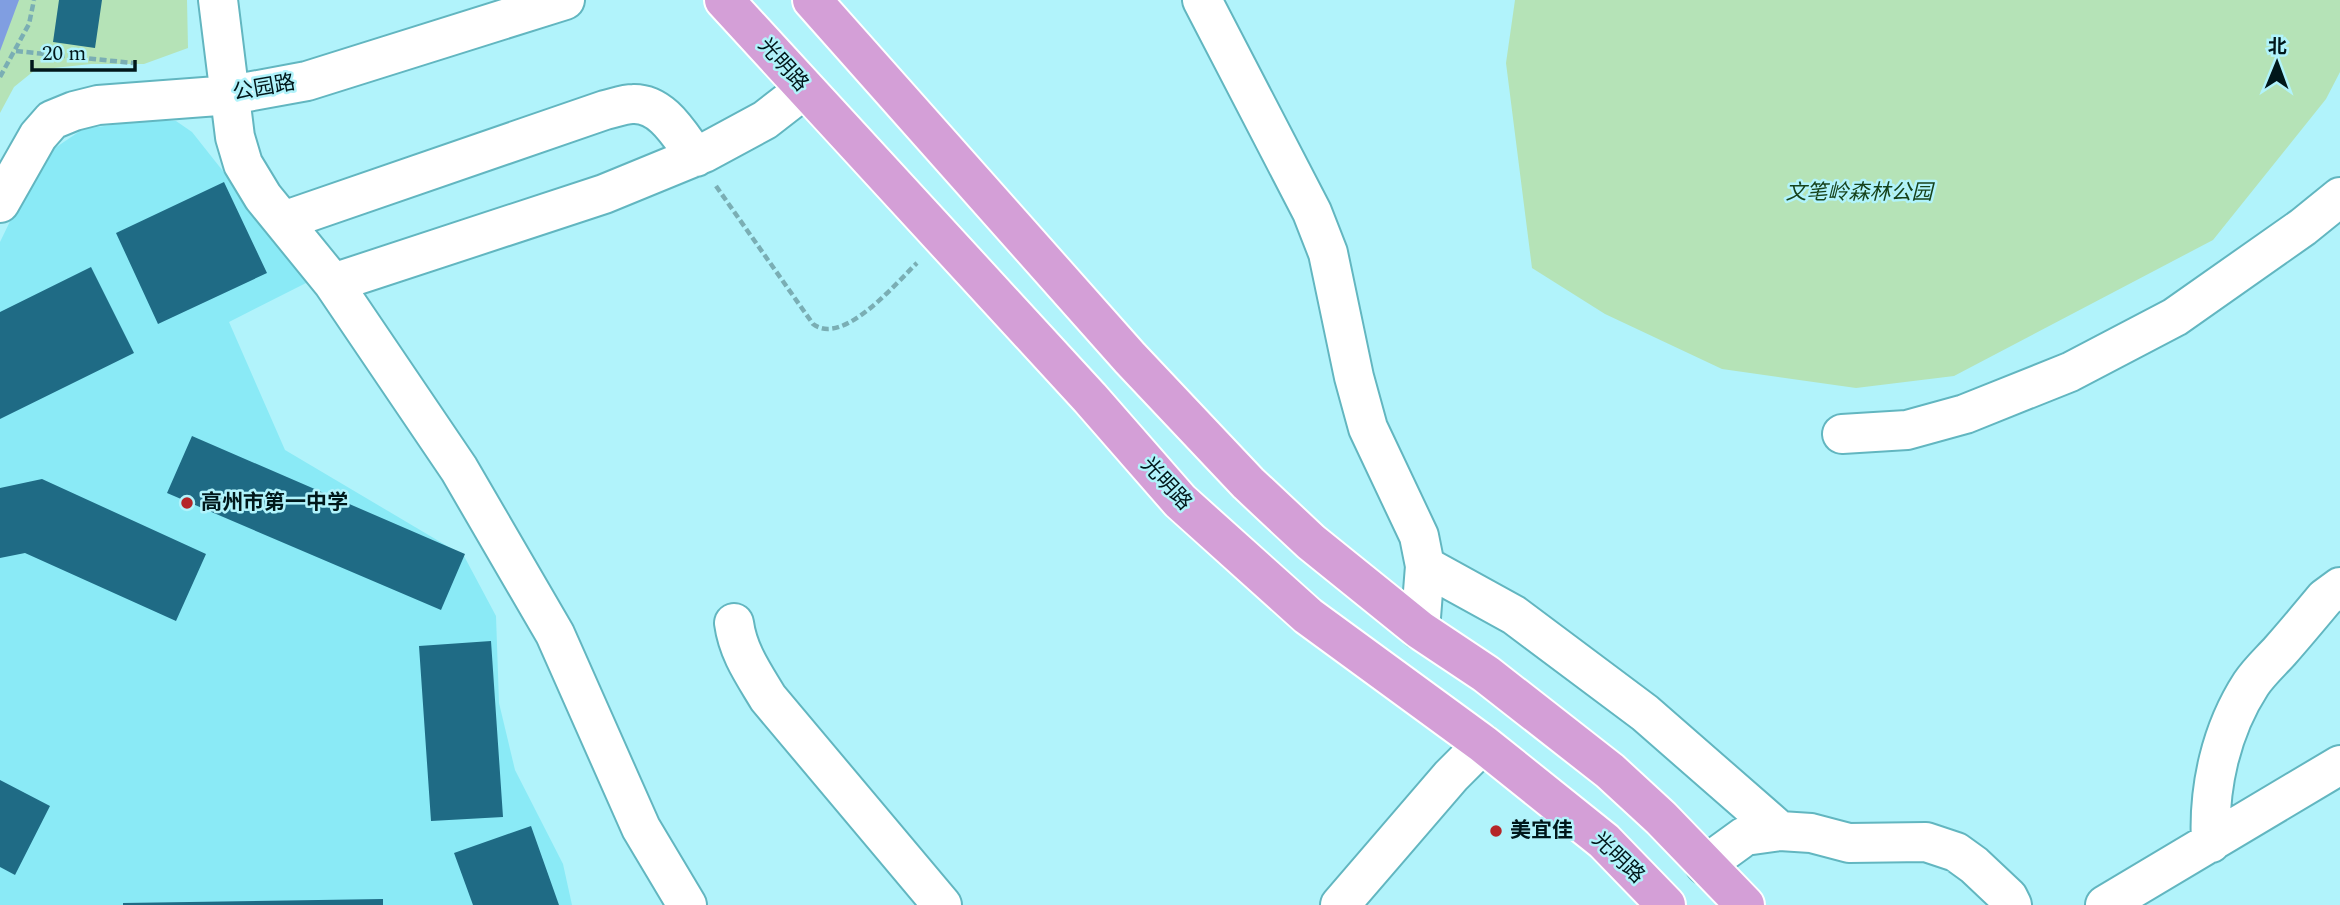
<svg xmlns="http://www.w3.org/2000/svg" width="2340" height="905" viewBox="0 0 2340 905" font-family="Spectral,'Noto Sans SC',serif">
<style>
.built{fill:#8aeaf6}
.green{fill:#b5e3b7}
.water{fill:#809ee1}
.building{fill:#1f6b85}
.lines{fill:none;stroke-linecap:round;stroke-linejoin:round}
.minor-casing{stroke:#62b6c0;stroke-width:42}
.major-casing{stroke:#fff;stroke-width:42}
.path{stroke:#7aaeb4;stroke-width:4.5;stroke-dasharray:7 3.5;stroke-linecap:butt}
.minor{stroke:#fff;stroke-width:38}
.major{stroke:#d49fd7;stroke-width:38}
.poi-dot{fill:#b52528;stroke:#b1f3fb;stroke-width:2.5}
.labels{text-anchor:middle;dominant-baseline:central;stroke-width:5;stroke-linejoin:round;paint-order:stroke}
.street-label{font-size:21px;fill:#00171a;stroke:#b1f3fb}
.park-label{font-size:21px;font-style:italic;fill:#16421b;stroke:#b1f3fb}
.poi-label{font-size:21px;font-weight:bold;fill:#00171a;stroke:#b1f3fb;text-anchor:start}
</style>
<rect width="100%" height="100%" fill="#b1f3fb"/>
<path class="built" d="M148 120 176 121 192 132 310 281 229 322 285 450 464 556 496 616 499 703 515 770 563 864 572 905H0V242L32 176 52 150 83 129Z"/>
<path class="green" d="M0 0H187L188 48 144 64H91L35 70 14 87 0 113Z
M1515 0H2340V72L2326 99 2213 240 1954 376 1856 388 1722 369 1605 314 1532 268 1506 63Z"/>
<path class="water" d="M0 0H19L0 51Z"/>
<path class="building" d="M59 0H102L95 48 53 42Z
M224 182 267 273 158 324 116 233Z
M91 267 134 353 0 419V312Z
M192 436 465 554 441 610 167 493Z
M42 479 206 554 176 621 25 553 0 558V488Z
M491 641 503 817 431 821 419 646Z
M0 780 50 806 15 875 0 867Z
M531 826 559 905H473L454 853Z
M383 899V905H123V903Z"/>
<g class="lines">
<defs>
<path id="minor" d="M218 0 235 137 243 164 263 197 333 283 459 469 555 634 641 828 687 905
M1202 0 1312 212 1328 253 1354 377 1368 428 1419 536 1425 566 1420 630
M0 203 38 136 52 120 74 111 98 105 231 95 307 81 565 0
M283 221 605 110C614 108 624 104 633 104 663 103 680 136 696 157
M333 283 604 194 704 153 765 120 805 89
M1842 434 1907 430 1965 414 2070 372 2175 317 2303 227 2340 197
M1425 566 1514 615 1645 713 1780 831
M734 623C738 652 753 673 768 698L942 905
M2211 843C2208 788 2221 730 2251 684 2259 672 2270 662 2280 651 2295 634 2310 616 2325 598L2340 587
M1705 865 1745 836 1780 831 1811 833 1849 843 1926 842 1956 852 1974 865 2008 897 2012 905
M1340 905 1451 776 1483 744
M2105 905 2340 765"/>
<path id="major" d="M724 0 1090 398 1180 501 1308 616 1483 744 1604 841 1666 905
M812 0 1130 358 1248 483 1311 542 1420 630 1486 674 1610 771 1661 818 1745 905"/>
</defs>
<use href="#minor" class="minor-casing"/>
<use href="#major" class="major-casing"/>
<path class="path" d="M16 51 133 63
M0 77 29 24 34 0
M716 186 813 324C843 347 896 283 917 263"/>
<use href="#minor" class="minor"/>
<use href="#major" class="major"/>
</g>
<g class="poi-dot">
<circle cx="187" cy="503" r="7"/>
<circle cx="1496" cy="831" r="7"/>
</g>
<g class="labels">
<g class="street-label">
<text transform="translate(783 65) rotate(48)">光明路</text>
<text transform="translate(264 88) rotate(-10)">公园路</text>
<text transform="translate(1166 484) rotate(47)">光明路</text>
<text transform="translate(1618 858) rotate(44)">光明路</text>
</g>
<g class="park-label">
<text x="1859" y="193">文笔岭森林公园</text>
</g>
<g class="poi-label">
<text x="201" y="503">高州市第一中学</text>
<text x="1510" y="831">美宜佳</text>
</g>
</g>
<g transform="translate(2277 63) rotate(1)" stroke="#b1f3fb" stroke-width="5" paint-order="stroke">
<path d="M0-5L12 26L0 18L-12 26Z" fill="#00171a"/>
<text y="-10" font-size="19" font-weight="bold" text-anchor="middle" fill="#00171a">北</text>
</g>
<path d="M32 60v10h103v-10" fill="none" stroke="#00171a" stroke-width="3.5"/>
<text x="42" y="60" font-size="21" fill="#00171a" stroke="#b1f3fb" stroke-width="5" paint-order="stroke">20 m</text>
</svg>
